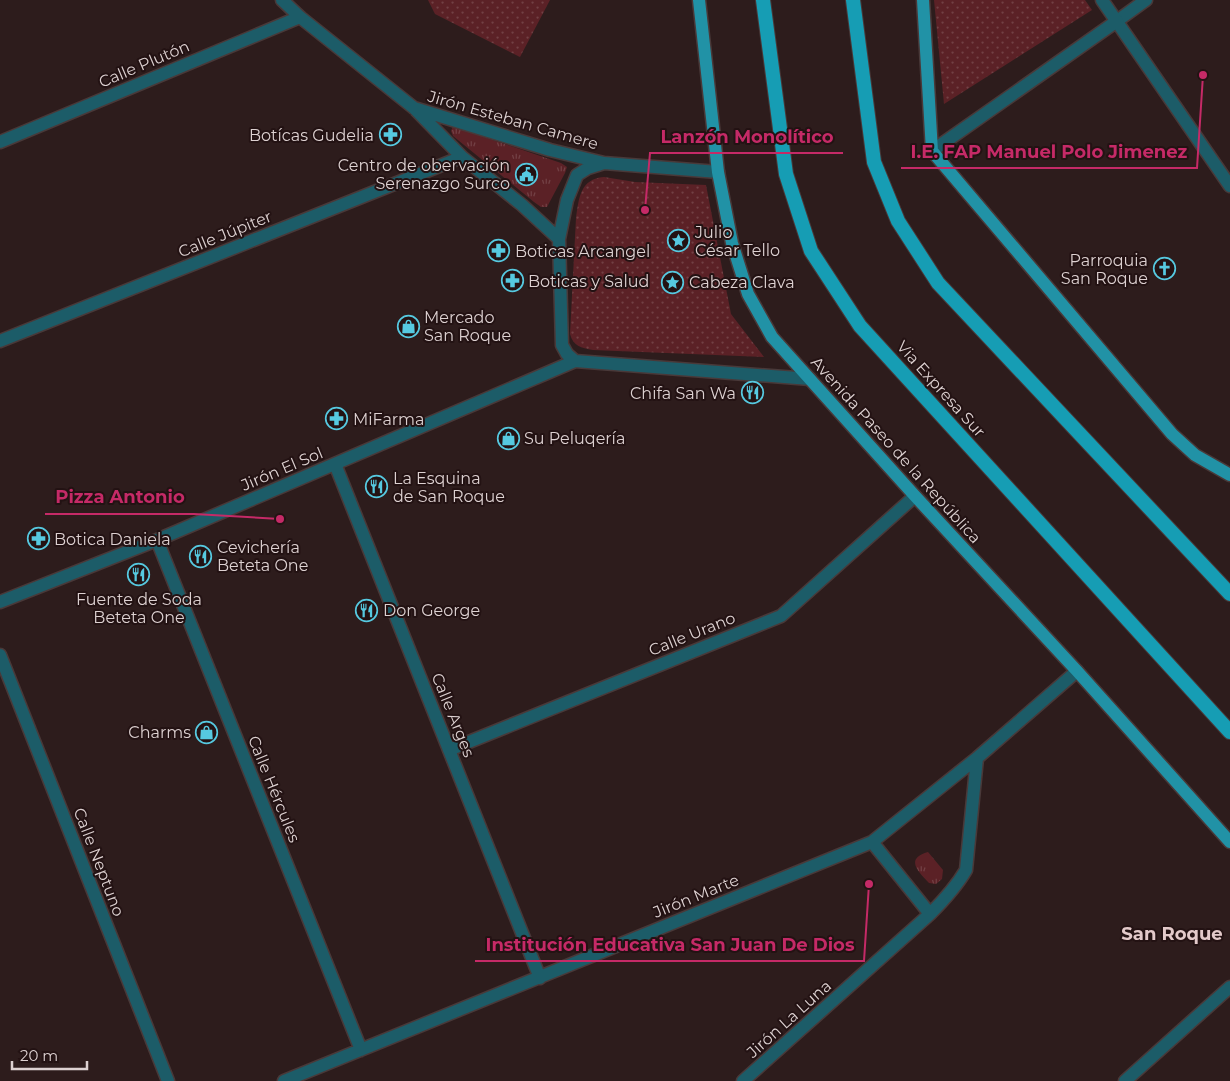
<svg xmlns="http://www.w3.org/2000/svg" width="1230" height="1081" viewBox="0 0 1230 1081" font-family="Montserrat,sans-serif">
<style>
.grass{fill:url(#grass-tufts)}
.park{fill:url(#park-dots)}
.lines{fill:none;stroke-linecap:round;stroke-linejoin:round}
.service-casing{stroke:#493939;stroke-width:15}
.minor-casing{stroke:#493939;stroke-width:15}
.tertiary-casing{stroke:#493939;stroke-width:15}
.primary-casing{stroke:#493939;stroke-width:15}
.trunk-casing{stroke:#493939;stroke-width:16}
.service{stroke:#1c5c68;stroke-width:12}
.minor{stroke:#1c5c68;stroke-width:12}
.tertiary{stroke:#1c5c68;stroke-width:12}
.primary{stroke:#2192a6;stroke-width:12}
.trunk{stroke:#169db4;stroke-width:14}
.labels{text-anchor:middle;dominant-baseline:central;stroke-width:4;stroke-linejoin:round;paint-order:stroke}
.street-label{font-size:16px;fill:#ddd1d1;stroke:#231213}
.poi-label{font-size:16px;fill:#ddd1d1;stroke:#231213;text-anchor:start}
.neighbourhood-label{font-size:18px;font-weight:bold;fill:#e3caca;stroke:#231213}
.leader{fill:none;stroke:#c52a67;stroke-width:2}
.callout-dot{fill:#c52a67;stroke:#231213;stroke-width:2}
.callout-label{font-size:18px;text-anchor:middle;font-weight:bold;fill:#c52a67;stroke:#231213;stroke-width:4;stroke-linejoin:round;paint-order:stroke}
</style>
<defs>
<pattern id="grass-tufts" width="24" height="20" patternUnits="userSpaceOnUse" patternTransform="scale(1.25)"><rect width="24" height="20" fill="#5b2126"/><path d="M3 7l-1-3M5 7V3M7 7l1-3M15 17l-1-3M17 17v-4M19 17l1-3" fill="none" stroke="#724044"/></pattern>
<pattern id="park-dots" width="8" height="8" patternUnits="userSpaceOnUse" patternTransform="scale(1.25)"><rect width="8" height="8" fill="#5b2126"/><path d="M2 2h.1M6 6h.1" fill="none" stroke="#724044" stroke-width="1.8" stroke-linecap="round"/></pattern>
</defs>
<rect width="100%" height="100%" fill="#2d1c1c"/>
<path class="grass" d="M453 126 464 128 484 137 561 163 567 167 565 173 547 207H541L534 202 453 136 451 131Z
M928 852 943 870 942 879 936 884 929 883C919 872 904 859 928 852Z"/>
<path class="park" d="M428 0H550L520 57 435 14Z
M934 0H1085L1092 10 944 104Z
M604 177 635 182 706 185 731 314 764 357 593 350C581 348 573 346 570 334L576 218C579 198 580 179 604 177Z"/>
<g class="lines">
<defs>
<path id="service" d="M1117 21 1146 0"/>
<path id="minor" d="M282 0 300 17 414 108 462 157 522 205 559 239
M1102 0 1230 186
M414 108 550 150 604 163
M0 142 300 17
M932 151 1117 21
M718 172 604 163 588 168 577 175 567 200 559 239 562 345 567 354 575 361 810 379
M0 341 462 157
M335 464 540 978
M157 540 361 1050
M0 602 157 540 575 361
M0 655 168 1081
M449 750 781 616 915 496
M872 842 930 914
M284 1081 872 842 977 758 1077 671
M743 1081 930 914C944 900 956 887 966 870L977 758"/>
<path id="tertiary" d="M1125 1081 1230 987"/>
<path id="primary" d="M699 0 718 172 732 243 748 294 772 337 915 496 1077 671 1230 842
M923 0 932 151 1172 434 1195 455 1230 475"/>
<path id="trunk" d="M763 0 786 174 811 251 860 326 1230 732
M853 0 874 162 898 221 938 283 1230 594"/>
</defs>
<use href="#service" class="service-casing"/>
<use href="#minor" class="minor-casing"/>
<use href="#tertiary" class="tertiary-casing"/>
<use href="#primary" class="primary-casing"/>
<use href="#trunk" class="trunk-casing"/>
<use href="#service" class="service"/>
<use href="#minor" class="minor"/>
<use href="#tertiary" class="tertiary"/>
<use href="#primary" class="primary"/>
<use href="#trunk" class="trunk"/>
</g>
<defs>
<symbol id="pharmacy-ring" viewBox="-11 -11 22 22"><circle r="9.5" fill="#231213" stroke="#56c9e0" stroke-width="1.5"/><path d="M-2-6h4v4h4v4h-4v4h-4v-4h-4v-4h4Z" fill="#56c9e0"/></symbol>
<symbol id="civic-ring" viewBox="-11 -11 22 22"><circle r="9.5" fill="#231213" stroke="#56c9e0" stroke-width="1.5"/><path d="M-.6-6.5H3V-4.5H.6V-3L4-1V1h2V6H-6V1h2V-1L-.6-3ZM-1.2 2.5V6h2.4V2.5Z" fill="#56c9e0"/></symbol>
<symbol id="sight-ring" viewBox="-11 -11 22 22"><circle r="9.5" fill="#231213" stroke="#56c9e0" stroke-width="1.5"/><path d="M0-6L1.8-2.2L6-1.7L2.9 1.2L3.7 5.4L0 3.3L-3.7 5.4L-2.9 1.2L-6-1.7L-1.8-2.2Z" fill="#56c9e0"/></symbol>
<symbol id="church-ring" viewBox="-11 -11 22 22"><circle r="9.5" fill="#231213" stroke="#56c9e0" stroke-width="1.5"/><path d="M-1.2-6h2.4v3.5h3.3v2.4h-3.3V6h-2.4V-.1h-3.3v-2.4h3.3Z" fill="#56c9e0"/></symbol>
<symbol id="shop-ring" viewBox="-11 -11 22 22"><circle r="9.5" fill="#231213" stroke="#56c9e0" stroke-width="1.5"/><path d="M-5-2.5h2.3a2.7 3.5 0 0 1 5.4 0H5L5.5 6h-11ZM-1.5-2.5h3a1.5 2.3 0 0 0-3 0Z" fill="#56c9e0"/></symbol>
<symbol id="restaurant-ring" viewBox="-11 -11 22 22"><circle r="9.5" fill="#231213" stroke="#56c9e0" stroke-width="1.5"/><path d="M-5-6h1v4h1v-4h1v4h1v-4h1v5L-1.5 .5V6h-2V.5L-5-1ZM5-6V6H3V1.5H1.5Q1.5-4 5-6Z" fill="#56c9e0"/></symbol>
</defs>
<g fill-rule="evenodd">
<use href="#pharmacy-ring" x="378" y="122" width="25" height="25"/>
<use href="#civic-ring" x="514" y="162" width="25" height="25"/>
<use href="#sight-ring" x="666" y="228" width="25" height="25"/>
<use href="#pharmacy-ring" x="486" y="238" width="25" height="25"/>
<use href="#church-ring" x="1152" y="256" width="25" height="25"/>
<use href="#pharmacy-ring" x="500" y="268" width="25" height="25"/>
<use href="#sight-ring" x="660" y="270" width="25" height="25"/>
<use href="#shop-ring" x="396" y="314" width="25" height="25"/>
<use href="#restaurant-ring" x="740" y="380" width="25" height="25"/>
<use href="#pharmacy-ring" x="324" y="406" width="25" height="25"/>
<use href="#shop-ring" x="496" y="426" width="25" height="25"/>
<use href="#restaurant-ring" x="364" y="474" width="25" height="25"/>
<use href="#pharmacy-ring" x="26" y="526" width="25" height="25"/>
<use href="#restaurant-ring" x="188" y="544" width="25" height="25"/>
<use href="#restaurant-ring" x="126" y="562" width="25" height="25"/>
<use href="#restaurant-ring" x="354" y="598" width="25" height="25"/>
<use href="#shop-ring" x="194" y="720" width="25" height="25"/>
</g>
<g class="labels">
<g class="street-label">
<text transform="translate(144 64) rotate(-23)">Calle Plutón</text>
<text transform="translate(513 120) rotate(16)">Jirón Esteban Camere</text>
<text transform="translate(225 234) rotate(-22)">Calle Júpiter</text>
<text transform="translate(941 389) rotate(48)">Via Expresa Sur</text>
<text transform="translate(896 450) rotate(48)">Avenida Paseo de la República</text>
<text transform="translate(282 469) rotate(-23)">Jirón El Sol</text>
<text transform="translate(692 634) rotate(-22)">Calle Urano</text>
<text transform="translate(453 715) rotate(68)">Calle Arges</text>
<text transform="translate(274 789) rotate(68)">Calle Hércules</text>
<text transform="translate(99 862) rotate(69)">Calle Neptuno</text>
<text transform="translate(696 896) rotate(-22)">Jirón Marte</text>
<text transform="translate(789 1019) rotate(-42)">Jirón La Luna</text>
</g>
<g class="poi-label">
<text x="374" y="135" text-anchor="end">Botícas Gudelia</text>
<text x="510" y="165" text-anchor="end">Centro de obervación<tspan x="510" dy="18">Serenazgo Surco</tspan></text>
<text x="695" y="232">Julio<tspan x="695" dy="18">César Tello</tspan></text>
<text x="515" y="251">Boticas Arcangel</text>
<text x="1148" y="260" text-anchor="end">Parroquia<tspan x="1148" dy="18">San Roque</tspan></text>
<text x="528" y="281">Boticas y Salud</text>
<text x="689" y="282">Cabeza Clava</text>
<text x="424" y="317">Mercado<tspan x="424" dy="18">San Roque</tspan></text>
<text x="736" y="393" text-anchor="end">Chifa San Wa</text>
<text x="353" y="419">MiFarma</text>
<text x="524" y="438">Su Peluqería</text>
<text x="393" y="478">La Esquina<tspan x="393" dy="18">de San Roque</tspan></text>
<text x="54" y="539">Botica Daniela</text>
<text x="217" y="547">Cevichería<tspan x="217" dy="18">Beteta One</tspan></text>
<text x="139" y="599" text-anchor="middle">Fuente de Soda<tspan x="139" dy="18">Beteta One</tspan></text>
<text x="383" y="610">Don George</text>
<text x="191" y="732" text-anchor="end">Charms</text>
</g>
<g class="neighbourhood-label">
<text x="1172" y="934">San Roque</text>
</g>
</g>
<path class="leader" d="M645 210L650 153H843M1203 75L1197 168H901M280 519L194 514H45M869 884L864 961H475"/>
<g class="callout-dot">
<circle cx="645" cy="210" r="5"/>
<circle cx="1203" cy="75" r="5"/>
<circle cx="280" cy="519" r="5"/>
<circle cx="869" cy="884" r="5"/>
</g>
<g class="callout-label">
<text x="747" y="143">Lanzón Monolítico</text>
<text x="1049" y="158">I.E. FAP Manuel Polo Jimenez</text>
<text x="120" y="503">Pizza Antonio</text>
<text x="670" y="951">Institución Educativa San Juan De Dios</text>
</g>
<path d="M12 1061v8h75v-8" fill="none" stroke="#ddd1d1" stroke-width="2.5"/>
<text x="20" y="1061" font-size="15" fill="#ddd1d1" stroke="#231213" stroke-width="4" paint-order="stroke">20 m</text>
</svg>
